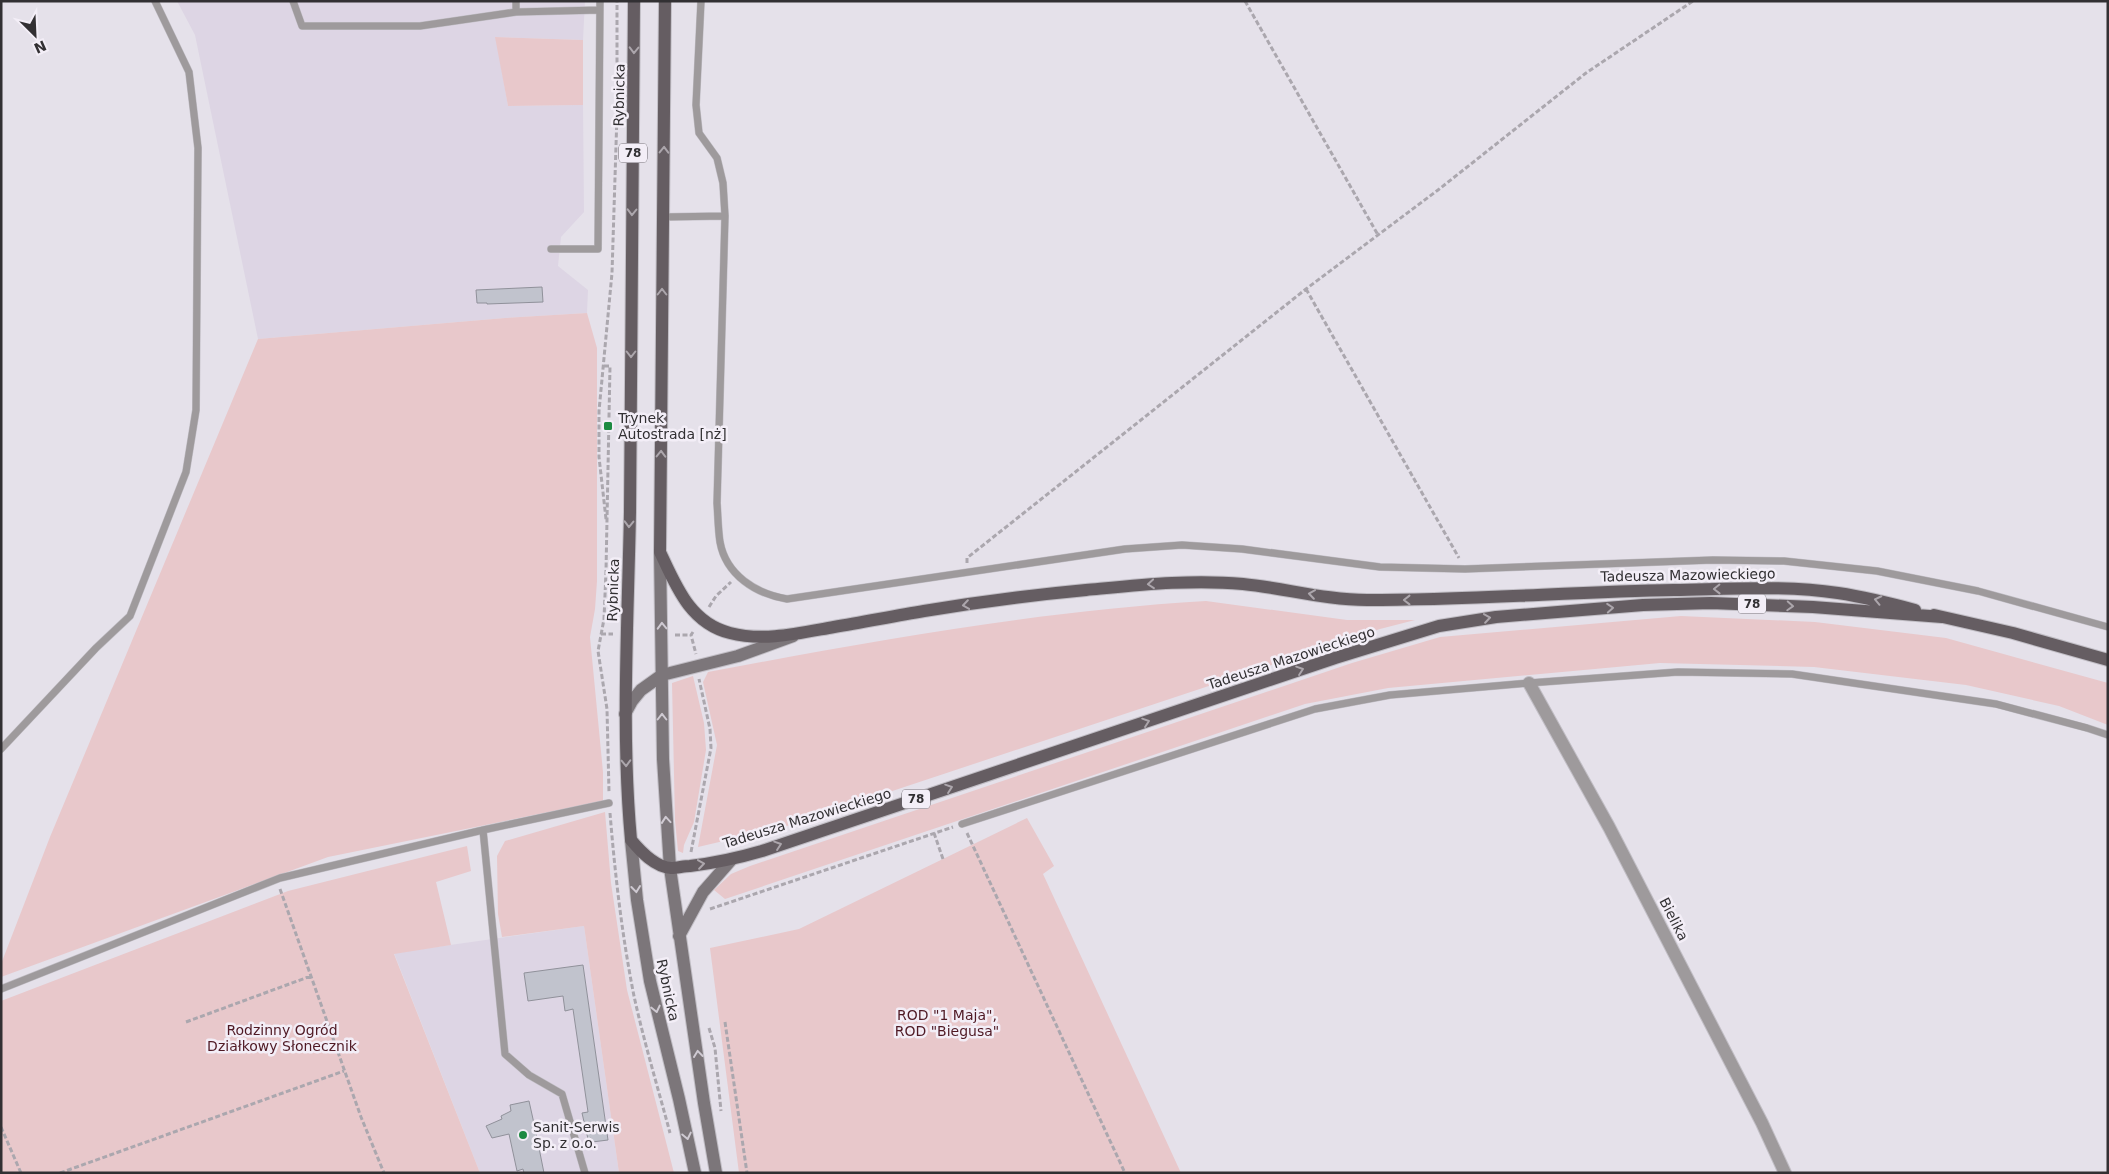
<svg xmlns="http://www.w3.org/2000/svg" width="2109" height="1174" viewBox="0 0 2109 1174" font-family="'DejaVu Sans',sans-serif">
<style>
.built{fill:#ddd5e4}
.green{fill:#e8c8cb}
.building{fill:#c1c3cd;stroke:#90919a}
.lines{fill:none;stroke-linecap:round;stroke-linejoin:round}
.service-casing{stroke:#c1bec5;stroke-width:8}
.minor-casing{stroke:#c1bec5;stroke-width:14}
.secondary-casing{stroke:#c1bec5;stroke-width:14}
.primary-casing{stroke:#c1bec5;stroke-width:14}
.path{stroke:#aba7ae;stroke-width:3;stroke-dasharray:5 2.5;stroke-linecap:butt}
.service{stroke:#9e9a9c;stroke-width:7}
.minor{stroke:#9e9a9c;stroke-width:12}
.secondary{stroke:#7c767a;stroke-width:12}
.primary{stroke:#655d62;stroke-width:12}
.oneway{stroke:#aca6ac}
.oneway2{stroke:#cfcad2}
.poi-dot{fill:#1c8a41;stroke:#f3eef7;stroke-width:2}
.labels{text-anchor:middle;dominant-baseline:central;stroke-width:5;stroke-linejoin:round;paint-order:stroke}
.shield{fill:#f3eef7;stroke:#6c696e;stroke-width:1}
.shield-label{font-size:12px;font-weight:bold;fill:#323033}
.street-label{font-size:14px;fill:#323033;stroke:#f3eef7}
.poi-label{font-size:14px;fill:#323033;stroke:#f3eef7;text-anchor:start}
.park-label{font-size:14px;fill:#4f1924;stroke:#f3eef7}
</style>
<rect width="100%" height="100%" fill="#e5e1ea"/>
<path class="built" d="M177 1H585L583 40 496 37 508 106 583 105 584 212 561 237 558 266 588 290 587 313 505 318 258 339 195 35Z
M584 926 619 1173H480L394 953Z"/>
<path class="green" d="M495 37 583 40V105L508 106Z
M587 313 597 348V581L595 609 590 637 603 772V801L328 857 1 977V964L50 837 258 339 505 318Z
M1206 601 1347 620H1415L1380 629 787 826 698 847 717 745 703 682 708 672C873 641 1038 611 1206 601Z
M1681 616 1815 622 1946 638 2108 683V725L2059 706 1966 685 1814 667 1660 663 1388 688 1305 704 725 899 714 890 731 874 750 866 1352 663 1440 637Z
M693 676 704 723 706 750 694 822 684 845 683 853 678 851 675 820 672 683Z
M605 812 611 883 627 990 674 1173H619L584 926 502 937 498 914 497 856 505 841Z
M1027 818 1054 866 1043 874 1181 1173H739L710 948 799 929Z
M467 846 471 871 436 882 451 945 394 954 480 1173H1V1001L288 891Z"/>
<path class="building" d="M542 287 543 302 487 304V303H477L476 290Z
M583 965 608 1140 592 1142 591 1138 588 1139 582 1113 588 1112 573 1009 565 1011 563 996 528 1001 524 973Z
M529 1101 535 1128 544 1173H524L523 1169 517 1171 509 1134 492 1138 486 1126 502 1119 501 1116 511 1111 510 1105Z"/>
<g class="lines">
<defs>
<path id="service" d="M293 1 302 26H420L516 12
M516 1V12L600 10
M701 1 696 105 699 133 717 158 723 183 725 216 717 503C718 516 718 529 720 542 726 575 756 594 787 599L1125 549 1182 545 1242 549 1380 567 1465 569 1713 560 1784 561 1877 571 1978 591 2108 627
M663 217 725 216
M551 249H598L600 1
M1 749 96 648 130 616 186 472 196 410 198 148 189 72 155 1
M962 824 1315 709 1390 695 1529 683 1678 672 1792 674 1996 704 2087 728 2108 735
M483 830 505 1054 529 1075 562 1094 585 1173
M1 989 280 878 483 830 609 803"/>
<path id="minor" d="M1529 683 1609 827 1762 1123 1785 1173"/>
<path id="secondary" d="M660 552 663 759 670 868 704 1103 716 1173
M625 714 632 701 641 690 662 675 738 656 793 636
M631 840 637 900 650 981 679 1099 695 1173
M679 936 703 892 732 859"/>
<path id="primary" d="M634 1C633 171 632 341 630 512 628 621 621 731 631 840 641 852 655 867 671 868 677 868 684 866 690 866 715 863 738 858 762 851L1335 658 1439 626 1496 617 1643 605 1711 603 1813 607 1942 617
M665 1 660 552C676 586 690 623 730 633 764 642 800 633 834 627 864 622 894 616 924 611 978 602 1032 595 1086 590 1139 585 1191 579 1243 584 1284 588 1326 600 1367 600 1469 600 1572 592 1674 590 1729 589 1784 585 1838 593 1864 597 1889 603 1915 610
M1934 615 2013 633 2108 660"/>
</defs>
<use href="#service" class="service-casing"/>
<use href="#minor" class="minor-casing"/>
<use href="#secondary" class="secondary-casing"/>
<use href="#primary" class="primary-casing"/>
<path class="path" d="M1245 1 1378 235
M1306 289 1459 558
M604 366H610L606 571 604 619 598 651 607 709 609 792
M606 519 599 457V411L612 273 617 114V1
M967 563V558L1306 289 1438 190 1586 73 1693 1
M709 607 716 596 731 582
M693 632 691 635 696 654
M601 634H613
M675 635H691
M610 813C615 874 622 936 634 996 644 1042 658 1088 670 1133
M934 833 943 859
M967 833 1125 1173
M691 852 711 748 710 729 699 679
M280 889 361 1117 384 1173
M710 909 953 827
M186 1022 311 976
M725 1022 747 1173
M709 1028 715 1048 721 1111
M1 1127 21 1173
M60 1173 344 1071"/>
<use href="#service" class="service"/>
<use href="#minor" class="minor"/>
<use href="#secondary" class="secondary"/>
<use href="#primary" class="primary"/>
</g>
<defs><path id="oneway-chevron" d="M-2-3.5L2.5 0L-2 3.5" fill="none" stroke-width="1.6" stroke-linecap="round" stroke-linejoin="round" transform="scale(1.25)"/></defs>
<g class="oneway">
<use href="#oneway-chevron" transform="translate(634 50) rotate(91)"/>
<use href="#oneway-chevron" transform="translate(664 150) rotate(-89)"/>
<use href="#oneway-chevron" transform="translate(632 212) rotate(91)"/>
<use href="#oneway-chevron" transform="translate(662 292) rotate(-90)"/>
<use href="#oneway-chevron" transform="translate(631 354) rotate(90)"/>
<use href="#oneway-chevron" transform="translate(661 454) rotate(-89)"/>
<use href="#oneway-chevron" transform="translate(629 524) rotate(91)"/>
<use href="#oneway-chevron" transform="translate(1151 584) rotate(175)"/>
<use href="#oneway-chevron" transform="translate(1717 589) rotate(179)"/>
<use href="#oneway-chevron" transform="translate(1312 594) rotate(-172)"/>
<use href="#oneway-chevron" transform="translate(1407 600) rotate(180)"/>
<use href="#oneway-chevron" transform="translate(1878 600) rotate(-168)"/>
<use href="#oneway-chevron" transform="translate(966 605) rotate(172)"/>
<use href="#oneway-chevron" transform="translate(1790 606) rotate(3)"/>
<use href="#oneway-chevron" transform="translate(1610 608) rotate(-4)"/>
<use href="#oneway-chevron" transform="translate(1487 618) rotate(-8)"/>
<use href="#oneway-chevron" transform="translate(1300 670) rotate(-19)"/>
<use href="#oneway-chevron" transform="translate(1146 722) rotate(-19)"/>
<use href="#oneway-chevron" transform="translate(626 763) rotate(88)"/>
<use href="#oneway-chevron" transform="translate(949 788) rotate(-19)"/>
<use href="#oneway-chevron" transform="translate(778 845) rotate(-19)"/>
<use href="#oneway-chevron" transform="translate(701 864) rotate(-8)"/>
</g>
<g class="oneway2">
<use href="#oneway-chevron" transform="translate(662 626) rotate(-92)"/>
<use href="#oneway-chevron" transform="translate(662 717) rotate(-90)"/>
<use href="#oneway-chevron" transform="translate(666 820) rotate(-95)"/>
<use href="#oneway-chevron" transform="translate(636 889) rotate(83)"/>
<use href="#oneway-chevron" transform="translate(656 1009) rotate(77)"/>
<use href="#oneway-chevron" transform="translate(698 1054) rotate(-97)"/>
<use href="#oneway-chevron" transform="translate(687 1136) rotate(78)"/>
</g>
<g class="poi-dot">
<rect x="603" y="421" width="10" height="10" rx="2.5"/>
<circle cx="523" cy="1135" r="5"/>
</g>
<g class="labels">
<g class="shield">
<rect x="619" y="143.5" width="28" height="19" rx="4"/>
<rect x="1738" y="594.5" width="28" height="19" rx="4"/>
<rect x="902" y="789.5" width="28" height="19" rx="4"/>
</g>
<g class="shield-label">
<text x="633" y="153">78</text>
<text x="1752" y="604">78</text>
<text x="916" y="799">78</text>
</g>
<g class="street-label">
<text transform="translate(619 95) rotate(-89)">Rybnicka</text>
<text transform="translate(1688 575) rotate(-1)">Tadeusza Mazowieckiego</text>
<text transform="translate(613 590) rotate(-88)">Rybnicka</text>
<text transform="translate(1291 658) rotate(-18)">Tadeusza Mazowieckiego</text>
<text transform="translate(807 818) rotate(-17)">Tadeusza Mazowieckiego</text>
<text transform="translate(1674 919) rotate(63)">Bielika</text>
<text transform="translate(668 990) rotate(78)">Rybnicka</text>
</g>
<g class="poi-label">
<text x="618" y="418">Trynek<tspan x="618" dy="16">Autostrada [nż]</tspan></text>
<text x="533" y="1127">Sanit-Serwis<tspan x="533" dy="16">Sp. z o.o.</tspan></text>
</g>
<g class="park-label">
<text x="947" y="1015">ROD "1 Maja",<tspan x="947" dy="16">ROD "Biegusa"</tspan></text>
<text x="282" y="1030">Rodzinny Ogród<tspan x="282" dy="16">Działkowy Słonecznik</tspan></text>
</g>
</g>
<rect width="2109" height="1174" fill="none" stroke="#323033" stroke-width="5"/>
<g transform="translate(35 35) rotate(156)" stroke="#f3eef7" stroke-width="4" paint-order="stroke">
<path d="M0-4L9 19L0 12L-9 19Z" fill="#323033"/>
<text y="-8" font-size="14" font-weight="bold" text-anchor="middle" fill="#323033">N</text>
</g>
</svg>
